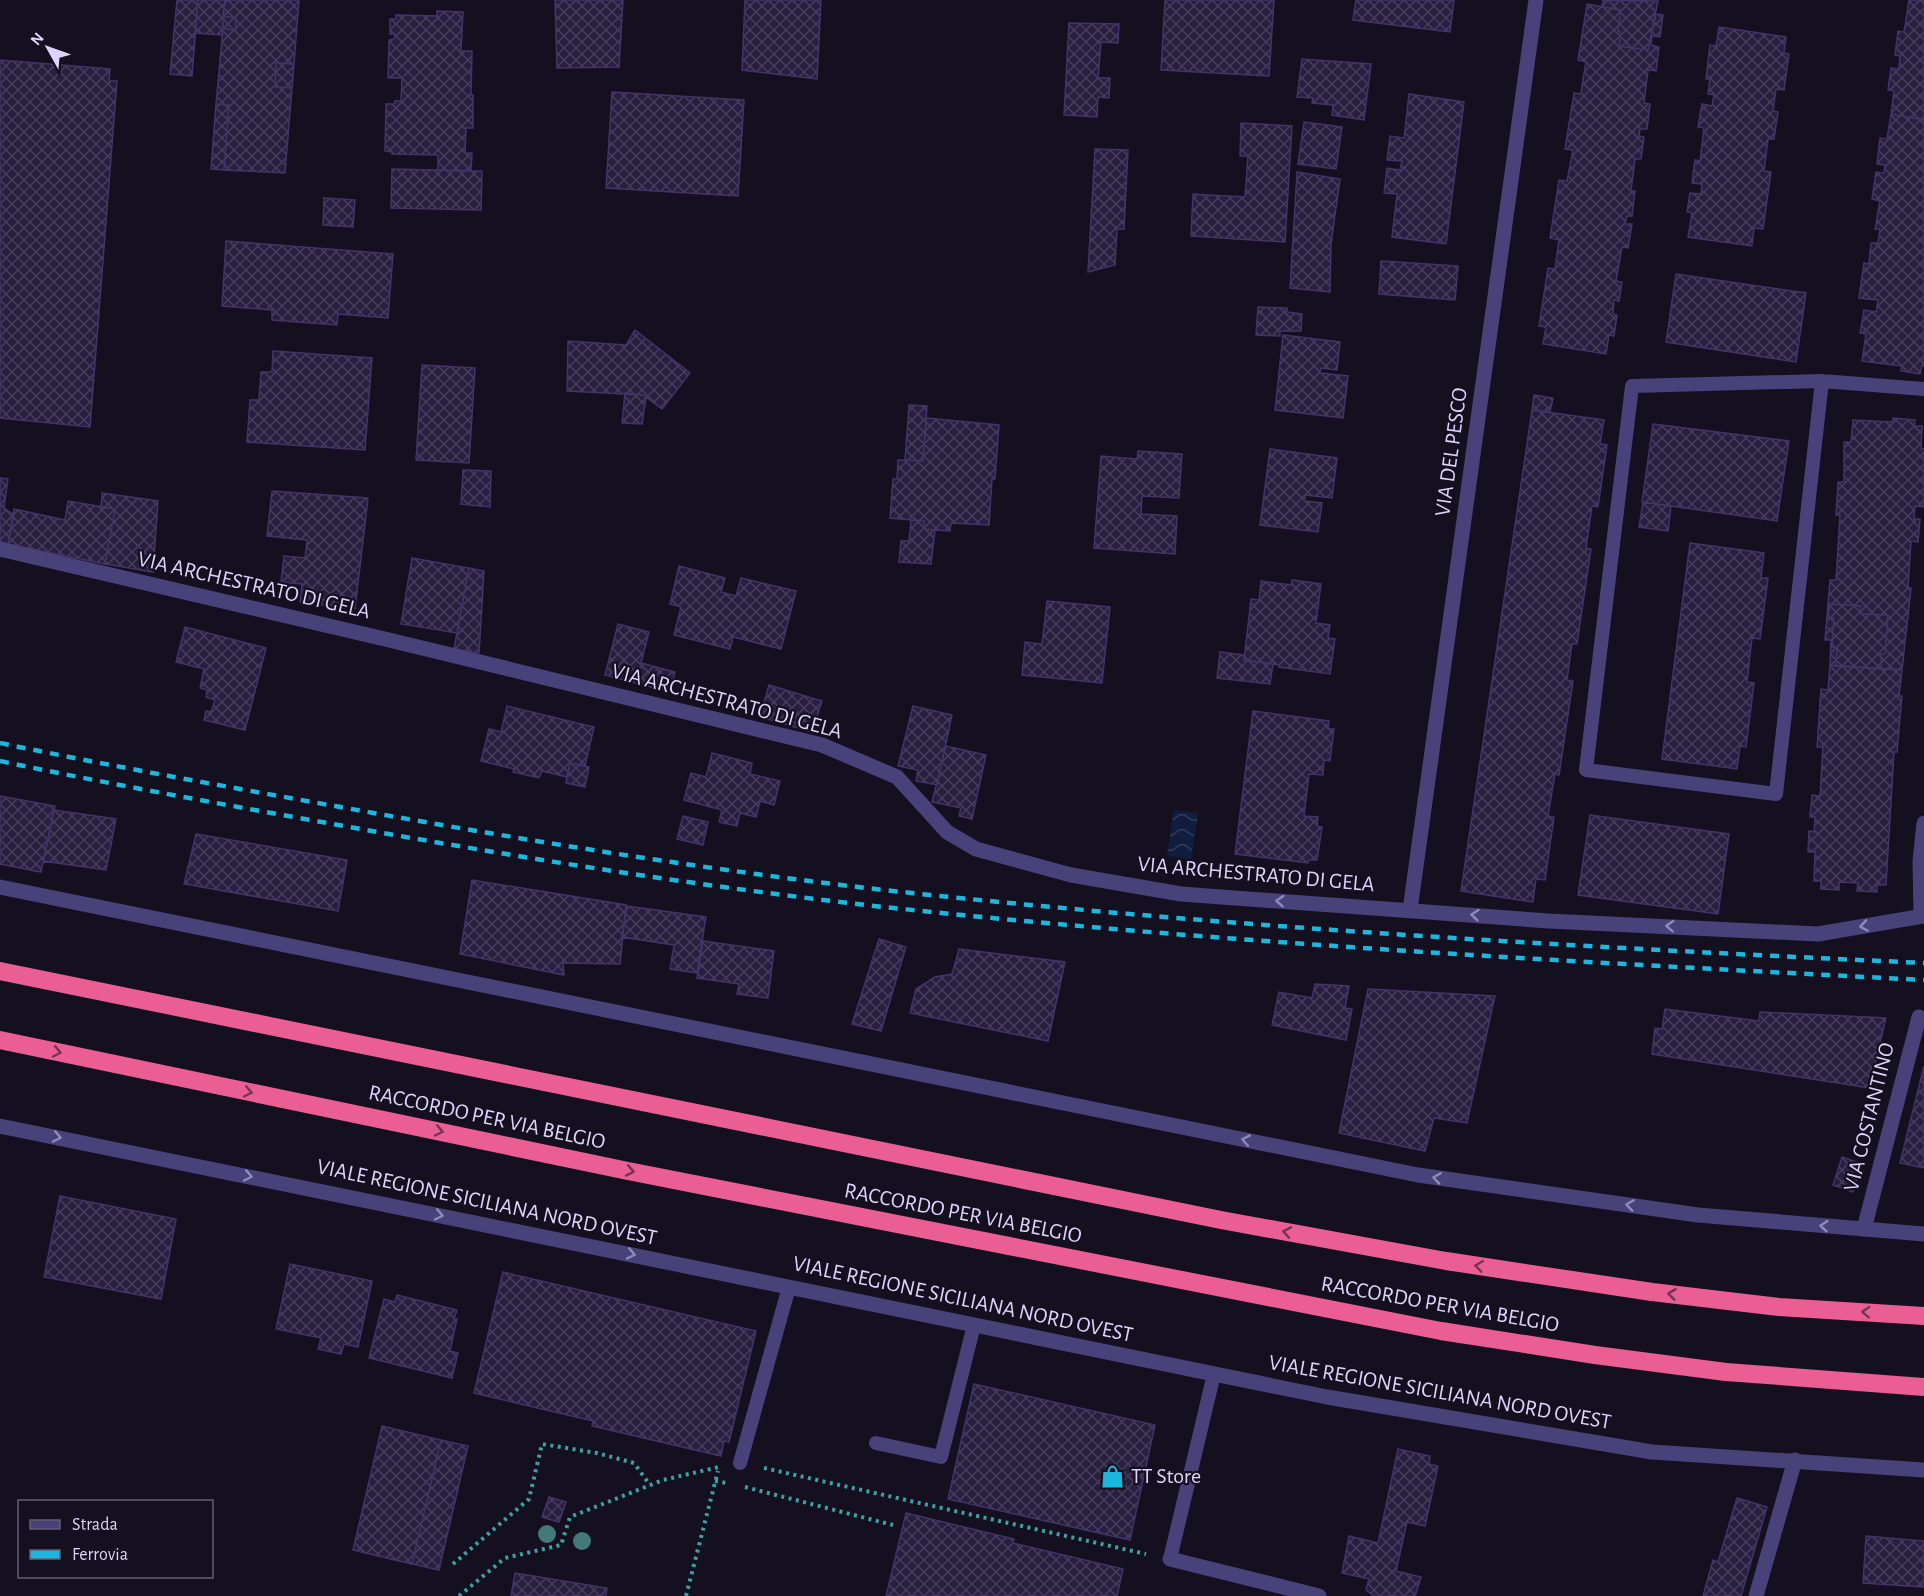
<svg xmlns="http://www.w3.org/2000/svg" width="1924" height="1596" viewBox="0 0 1924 1596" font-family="'Alegreya Sans',sans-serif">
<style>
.water{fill:url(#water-waves)}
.building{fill:url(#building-cross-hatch);stroke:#433368;stroke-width:1.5}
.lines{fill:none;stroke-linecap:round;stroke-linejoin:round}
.path{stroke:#3da1a5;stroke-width:4;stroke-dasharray:3 4.5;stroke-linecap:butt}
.service{stroke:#494179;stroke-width:14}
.minor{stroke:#494179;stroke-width:15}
.tertiary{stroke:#494179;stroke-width:15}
.motorway{stroke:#eb5e93;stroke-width:18}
.rail{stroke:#1cb7de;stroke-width:4.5;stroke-dasharray:9 8;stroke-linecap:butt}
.tree{fill:#437a79}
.oneway{stroke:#928aba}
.oneway2{stroke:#753354}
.labels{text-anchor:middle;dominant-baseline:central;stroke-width:4.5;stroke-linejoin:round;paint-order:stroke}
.street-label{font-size:22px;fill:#dcd4fa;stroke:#141020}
.poi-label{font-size:22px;fill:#dcd4fa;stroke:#141020;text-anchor:start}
</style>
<defs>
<pattern id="water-waves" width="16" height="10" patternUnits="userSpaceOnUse" patternTransform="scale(1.5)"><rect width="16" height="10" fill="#111d3e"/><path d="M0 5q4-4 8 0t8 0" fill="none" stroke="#333d5b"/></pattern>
<pattern id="building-cross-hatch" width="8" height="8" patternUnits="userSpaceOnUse" patternTransform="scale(1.5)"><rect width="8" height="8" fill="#281e3f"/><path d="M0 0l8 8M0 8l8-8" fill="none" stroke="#473e5c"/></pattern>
</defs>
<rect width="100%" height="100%" fill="#141020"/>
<path class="water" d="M1174 810 1198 813 1191 859 1167 856Z"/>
<path class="building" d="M177 0H198L192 76 170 74Z
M198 0H225L222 35 195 33Z
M225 0H299L294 64 276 63 275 87 292 88 285 173 224 170 229 105 216 104 223 28 236 31V18L223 16Z
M555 0H623L619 67 557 68Z
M745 0H821L817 79 742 70Z
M1165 0H1274L1269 76 1161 70Z
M1356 0H1454L1450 32 1353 20Z
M1603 0 1658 1 1648 50 1619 46 1621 32 1618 31 1621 10 1602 7Z
M1909 0H1924V120L1891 114 1894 91 1888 90 1891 68 1899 69 1900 56 1895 55 1898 31 1904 32Z
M1587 4 1621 10 1618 31 1621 32 1619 46 1648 50 1656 14 1663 15 1660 37 1652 36 1651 45 1659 47 1656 71 1648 70 1644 103 1650 104 1647 129H1640L1639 136 1644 137 1641 159H1635L1631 191H1635L1632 216H1627L1625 224H1632L1628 248 1622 247 1616 281 1622 282 1619 301 1614 300 1613 314 1617 315 1614 336 1609 335 1606 354 1543 344 1546 327 1539 326 1548 268 1555 269 1559 240 1550 238 1559 180 1567 181 1573 150 1565 149 1574 93 1581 94 1583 79 1586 62 1578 60Z
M437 11 463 12 461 51H472L471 95H473V128H466L465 153H472L471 171 438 170V155L392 154V152L385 151 386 104H395V101H401L402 78H388L389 40 394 39 395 34H390V19H396V15L437 16Z
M223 16 236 18V31L223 28Z
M1069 23 1119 24 1118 43 1101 42 1098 78H1110L1109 98 1098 97 1097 117 1064 115Z
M1719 27 1786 37 1784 53 1789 54 1784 90 1776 89 1773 111 1778 112 1774 139H1768L1764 171 1771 172 1763 229 1754 228 1752 246 1688 237 1692 213 1687 212 1690 193 1701 194 1702 184 1692 183 1695 160 1700 161 1704 128 1698 127 1702 104 1712 106 1714 95 1708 94 1710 79H1706L1710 45 1716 46Z
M1302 59 1371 64 1364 120 1332 115 1333 105 1312 103 1313 98 1297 97Z
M0 60 110 69 109 81H117L90 427 0 418Z
M276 63 294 64 292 88 275 87Z
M612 92 744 100 738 196 606 188Z
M1409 94 1464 102 1446 244 1392 237 1397 194 1384 193 1387 168 1400 170 1402 161 1387 160 1390 136 1404 138Z
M216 104 229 105 224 170 211 169Z
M1891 114 1924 120V366L1922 365 1920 374 1901 371 1902 366 1862 361 1866 334 1860 333 1864 310 1876 312 1878 300 1859 298 1864 263 1869 264 1871 243H1878L1880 229H1875L1880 201 1872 199 1876 172 1884 173 1885 165 1877 164 1880 138 1887 139Z
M1304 122 1342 127 1336 169 1298 164Z
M1241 123 1292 126 1285 242 1191 236 1193 194 1245 197 1248 156H1240Z
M1095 149 1128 150 1124 229H1117L1115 265 1088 272Z
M392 169 482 171 481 210 391 208Z
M1297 172 1340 179 1331 244 1330 292 1290 288Z
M324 198 355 200 353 227 323 225Z
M226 241 393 254 388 318 338 314 337 325 272 320V310L222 306Z
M1381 261 1458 266 1455 300 1379 294Z
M1676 274 1806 293 1796 362 1666 342Z
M1258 307 1287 308V312L1302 314 1301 331H1280V336L1256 335Z
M635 330 690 373 662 409 643 395 567 391 568 341 626 345Z
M1283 335 1340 342 1337 370 1321 368 1320 373 1348 376 1343 418 1275 410Z
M273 351 372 358 365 450 247 442 250 400H259L261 372H272Z
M422 365 475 368 469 463 416 460Z
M625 393 643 395 646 397 642 424 622 423Z
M1534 395 1553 398 1550 412 1532 410Z
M909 405 927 406 923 461 905 460Z
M1532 410 1604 420 1600 444 1607 445 1598 507 1592 506 1586 548 1591 549 1577 644H1572L1567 680 1573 681 1559 775 1555 774 1548 816 1554 817 1545 880 1536 879 1533 902 1461 891Z
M926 418 999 425 995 479H992L989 525 951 523 950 531 935 530 924 529V521L890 518 893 479H897L898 460 923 461Z
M1893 418 1915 420 1914 426H1922L1921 449H1924V507L1915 506 1914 519H1920L1918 542 1911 541 1908 588H1911L1902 670 1881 669V654H1885L1888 615 1861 614V606L1829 604V618H1834L1832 647H1837L1836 666 1830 665 1831 640H1825L1830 580H1836L1840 515H1836L1838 482H1844V442H1851L1853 420 1892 422Z
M1653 424 1789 441 1777 521 1642 502Z
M1270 449 1337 458 1332 498 1305 495V501L1322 503 1318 532 1260 525Z
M1138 451 1182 454 1179 498 1142 496 1141 514 1177 516 1175 554 1094 548 1101 456 1137 459Z
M463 470 491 471 490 507 461 504Z
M0 478 8 479 4 508 14 515 8 544 0 542Z
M272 491 368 498 355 609 300 602 302 584 281 582 284 556 305 558 307 540 267 536Z
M102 493 158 501 153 572 105 564 115 509 101 507Z
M68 501 115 509 105 564 8 544 14 509 65 520Z
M1643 502 1671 506 1668 531 1639 527Z
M911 520 924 521V529L935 530 931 564 899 562 901 541H909Z
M1690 543 1764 553 1761 578H1768L1760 639 1752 638 1747 682 1754 683 1746 747 1740 746 1737 769 1662 759Z
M412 558 469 568 457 633 401 624Z
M679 566 725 578 721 592 736 596 741 578 796 591 781 649 733 637 730 649 674 635 681 607 670 604Z
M469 568 484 571 479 653 454 649Z
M1292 580 1321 584 1316 623 1330 625 1328 638 1335 639 1330 674 1279 667V665L1244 660 1251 599 1259 600 1261 581 1291 585Z
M1047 601 1110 607 1102 683 1022 675 1025 642 1042 644Z
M1829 604 1861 606V614L1888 615 1885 654H1881V669L1836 666 1837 647H1832L1834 618H1829Z
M618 624 649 632 641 663 675 672 670 692 605 675Z
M185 627 266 648 245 730 204 720 206 711 211 712 215 700 206 697 207 690 200 688 204 669 176 662Z
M1220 652 1244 655V660L1273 664 1270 684 1217 678Z
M1830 665 1902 670 1899 696H1902L1897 752H1894L1886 885H1877V892L1857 891 1858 883 1839 882V890L1821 889V881H1814L1815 852H1808L1809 831 1814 832 1815 817H1810L1812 795 1820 796 1823 747H1817L1821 689 1828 690Z
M769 685 822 701 812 732 760 717Z
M507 706 594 727 585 766 570 763 567 777 542 771 539 778 513 772 514 769 481 761 489 729 501 732Z
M913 706 952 715 937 785 916 781 918 770 898 766Z
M1253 711 1329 721 1328 729H1334L1330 761 1324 760 1323 775 1309 774 1304 816 1318 817 1317 826 1322 827 1317 860H1309L1308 863 1235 854Z
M946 746 986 755 972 819 959 816 961 808 932 802Z
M712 753 752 763 750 774 780 781 774 805 760 801 756 817 740 813 737 826 719 822 722 810 684 800 691 773 706 777Z
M570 763 589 767 585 787 566 783Z
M0 796 55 806 41 872 0 864Z
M54 810 116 819 106 870 43 861Z
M1590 815 1729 834 1718 914 1578 895Z
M683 816 708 822 703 845 677 839Z
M196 834 347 860 338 911 184 884Z
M472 880 626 905 620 964 563 963 564 975 460 954Z
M627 906 706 917 697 973 670 969 674 945 622 937Z
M879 939 906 947 881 1031 852 1024Z
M703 941 774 951 768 998 737 994 739 984 697 978Z
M959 949 1065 962 1048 1041 910 1013 916 989 935 977 952 974Z
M1315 984 1349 986 1345 1008 1352 1009 1346 1040 1272 1025 1279 992 1312 998Z
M1368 989 1495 996 1467 1123 1434 1118 1425 1151 1339 1133Z
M1665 1009 1759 1021 1760 1012 1886 1018 1869 1088 1652 1054 1655 1028 1662 1029Z
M1924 1066V1168L1900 1163Z
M1842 1157 1862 1164 1853 1192 1833 1185Z
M60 1196 176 1219 161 1299 44 1277Z
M290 1264 372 1281 358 1347 344 1344 341 1354 318 1349 321 1338 276 1329Z
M503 1272 756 1331 729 1442 724 1441 721 1456 592 1426 593 1421 474 1393Z
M397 1295 457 1310 454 1319H457L450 1351 458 1353 452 1378 369 1358 384 1299 395 1302Z
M974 1384 1155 1425 1130 1540 948 1499Z
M382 1426 441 1440 412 1564 353 1550Z
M441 1440 468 1446 439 1570 412 1564Z
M1398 1449 1430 1456 1429 1464 1438 1466 1425 1526 1407 1522 1396 1571 1421 1577 1415 1596H1374L1366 1590 1369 1579 1342 1573 1349 1536 1378 1543Z
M549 1497 566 1502 559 1522 542 1517Z
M1737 1498 1767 1507 1741 1596H1703L1713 1560 1718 1562Z
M906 1513 1014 1539 1013 1543 1123 1569 1117 1596H886Z
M1866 1536 1924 1541V1587L1863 1583Z
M515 1573 607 1588 606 1596H511Z"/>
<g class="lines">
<path class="path" d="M764 1468 1146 1554
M715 1481 726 1483
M745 1487 893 1525
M453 1564 529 1499 542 1444 597 1453 634 1463 650 1485
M459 1596 505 1558 561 1545 570 1517 663 1480 719 1467
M686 1596 718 1471"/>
<path class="service" d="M1822 381 1776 794 1586 770 1632 386 1822 381 1924 389
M876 1443 941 1457 974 1325
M740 1463 789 1287
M1170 1559 1214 1374"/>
<path class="minor" d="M0 549 389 640 822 745 897 777 947 832 976 849 1071 875 1181 894 1549 921 1818 934 1924 916
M1410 910 1536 0
M1921 916 1920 861 1924 823
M1864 1229 1919 1017
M1170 1559 1319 1596
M1756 1596 1795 1460"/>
<path class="tertiary" d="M0 887 1418 1175 1698 1215 1924 1234
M0 1126 1327 1397 1652 1452 1924 1470"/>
<path class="motorway" d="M0 971 1221 1220 1446 1261 1652 1292 1779 1307 1924 1316
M0 1040 628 1171 1441 1331 1595 1355 1726 1372 1924 1387"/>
<path class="rail" d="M0 743C111 766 223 786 335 806 517 839 700 869 884 890 1230 928 1577 947 1924 963
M0 761C105 783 210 802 316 821 504 855 694 886 884 907 1230 944 1577 962 1924 980"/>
</g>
<g class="tree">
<circle cx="547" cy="1534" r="9"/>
<circle cx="582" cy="1541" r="9"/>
</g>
<defs><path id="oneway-chevron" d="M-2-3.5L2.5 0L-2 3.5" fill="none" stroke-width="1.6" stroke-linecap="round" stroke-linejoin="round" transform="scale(1.5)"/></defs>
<g class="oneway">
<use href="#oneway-chevron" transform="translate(1280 901) rotate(-176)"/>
<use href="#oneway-chevron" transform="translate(1475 915) rotate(-175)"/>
<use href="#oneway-chevron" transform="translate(1670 926) rotate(-177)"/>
<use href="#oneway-chevron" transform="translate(1864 926) rotate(171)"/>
<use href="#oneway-chevron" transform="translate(57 1137) rotate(12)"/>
<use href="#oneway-chevron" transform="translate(1246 1140) rotate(-169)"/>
<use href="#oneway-chevron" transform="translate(248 1176) rotate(12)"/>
<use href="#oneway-chevron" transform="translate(1437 1178) rotate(-172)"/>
<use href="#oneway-chevron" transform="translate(1630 1205) rotate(-172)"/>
<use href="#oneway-chevron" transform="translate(439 1215) rotate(12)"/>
<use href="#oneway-chevron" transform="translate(1824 1226) rotate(-175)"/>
<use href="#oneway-chevron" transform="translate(631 1254) rotate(12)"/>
</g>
<g class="oneway2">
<use href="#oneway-chevron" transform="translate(57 1052) rotate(12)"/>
<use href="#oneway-chevron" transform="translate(248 1092) rotate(12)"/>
<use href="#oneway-chevron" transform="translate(439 1131) rotate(12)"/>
<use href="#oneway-chevron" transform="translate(630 1171) rotate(11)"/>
<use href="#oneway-chevron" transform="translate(1287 1232) rotate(-170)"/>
<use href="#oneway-chevron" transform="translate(1479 1266) rotate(-172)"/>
<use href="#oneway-chevron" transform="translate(1672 1294) rotate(-173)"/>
<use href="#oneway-chevron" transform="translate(1866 1312) rotate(-177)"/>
</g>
<defs>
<symbol id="shop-bare" viewBox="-9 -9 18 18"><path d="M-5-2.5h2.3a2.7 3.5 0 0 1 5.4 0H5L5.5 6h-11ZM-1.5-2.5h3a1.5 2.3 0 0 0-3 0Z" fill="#1cb7de" stroke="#141020" stroke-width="2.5" paint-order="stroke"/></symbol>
</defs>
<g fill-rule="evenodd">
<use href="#shop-bare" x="1096" y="1460" width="33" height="33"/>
</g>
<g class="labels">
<g class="street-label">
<text transform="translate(1451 452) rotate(-82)">VIA DEL PESCO</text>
<text transform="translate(254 585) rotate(13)">VIA ARCHESTRATO DI GELA</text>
<text transform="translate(727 701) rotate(15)">VIA ARCHESTRATO DI GELA</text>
<text transform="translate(1256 874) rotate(5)">VIA ARCHESTRATO DI GELA</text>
<text transform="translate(487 1117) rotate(12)">RACCORDO PER VIA BELGIO</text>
<text transform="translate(1869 1117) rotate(-76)">VIA COSTANTINO</text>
<text transform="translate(487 1202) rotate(12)">VIALE REGIONE SICILIANA NORD OVEST</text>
<text transform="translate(963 1213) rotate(11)">RACCORDO PER VIA BELGIO</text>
<text transform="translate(963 1299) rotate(12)">VIALE REGIONE SICILIANA NORD OVEST</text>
<text transform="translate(1440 1304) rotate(10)">RACCORDO PER VIA BELGIO</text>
<text transform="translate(1440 1392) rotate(10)">VIALE REGIONE SICILIANA NORD OVEST</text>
</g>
<g class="poi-label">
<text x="1131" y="1476">TT Store</text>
</g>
</g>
<rect x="18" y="1500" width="195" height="78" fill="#141020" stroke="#645e77" stroke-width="1.5"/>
<rect x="30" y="1520" width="30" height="9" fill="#494179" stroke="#645e77" stroke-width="1.5"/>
<text x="72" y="1530" font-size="18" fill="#dcd4fa">Strada</text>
<rect x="30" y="1550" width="30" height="9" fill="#1cb7de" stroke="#645e77" stroke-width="1.5"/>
<text x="72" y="1560" font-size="18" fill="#dcd4fa">Ferrovia</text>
<g transform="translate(48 48) rotate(310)" stroke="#141020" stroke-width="4.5" paint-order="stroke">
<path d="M0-4.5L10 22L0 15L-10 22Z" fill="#dcd4fa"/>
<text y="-9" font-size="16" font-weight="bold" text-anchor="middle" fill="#dcd4fa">N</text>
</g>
</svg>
